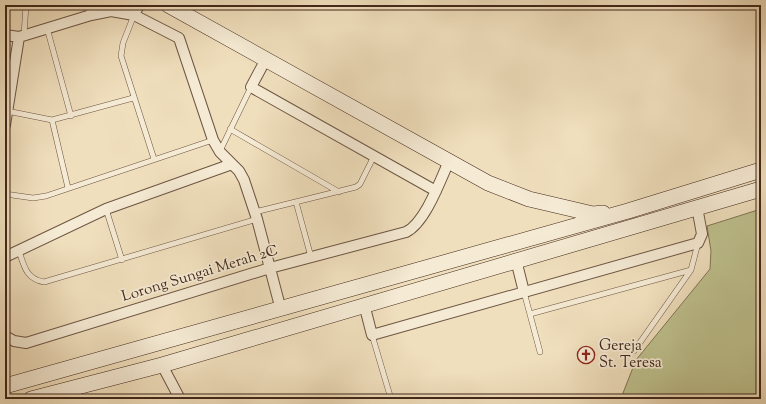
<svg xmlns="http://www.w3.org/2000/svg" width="766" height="404" viewBox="0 0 766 404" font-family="'Sorts Mill Goudy',serif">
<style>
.green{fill:#bec18e;stroke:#807454}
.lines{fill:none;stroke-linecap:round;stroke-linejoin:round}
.lane-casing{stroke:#6d5543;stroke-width:6}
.street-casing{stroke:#6d5543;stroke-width:12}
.secondary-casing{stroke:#41271a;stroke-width:16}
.lane{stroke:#f5ead4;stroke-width:5}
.street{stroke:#f5ead4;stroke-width:10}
.secondary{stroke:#f5ead4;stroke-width:15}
.labels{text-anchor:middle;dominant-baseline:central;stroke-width:3.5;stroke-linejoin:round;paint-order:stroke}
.street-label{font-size:15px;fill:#41271a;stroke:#f5ead4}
.poi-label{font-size:15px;fill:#41271a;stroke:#f5ead4;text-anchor:start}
</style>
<rect width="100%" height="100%" fill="#f0dfbd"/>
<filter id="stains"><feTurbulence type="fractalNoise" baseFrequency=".005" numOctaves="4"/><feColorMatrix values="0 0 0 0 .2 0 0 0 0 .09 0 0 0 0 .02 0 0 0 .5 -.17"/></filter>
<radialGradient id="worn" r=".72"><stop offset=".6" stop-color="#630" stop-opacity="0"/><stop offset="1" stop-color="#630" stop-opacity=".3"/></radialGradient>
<path class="green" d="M761 209V399H622L623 393 636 360 710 269 711 251 707 226Z"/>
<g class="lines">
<defs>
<path id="lane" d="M87 5 91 15
M134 15 123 43 121 56 154 159
M47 28 71 116
M24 35 26 5
M7 111 52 120 133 98
M52 120 68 188
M230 129 339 192
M220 151 251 87
M5 194 33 198 46 196 213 140
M296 202 311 257
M106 209 122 260
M255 212 356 187 360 184 374 156
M19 251C24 266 26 279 44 282L257 219
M691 270 698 243
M524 292 540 352
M530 314 691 270 634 351
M372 335 391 399"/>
<path id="street" d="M134 15 139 5
M5 35 19 37 91 15 111 11 134 15 179 38 213 140 220 152 239 171 244 180 257 219 281 310
M266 59 251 87 436 191
M5 125 19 37
M5 257 106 209 232 164
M516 260 524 292
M364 304 372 335 698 243 702 234 697 207
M5 336 14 341 26 343 270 268 406 232C425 223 440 181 449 161
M162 365 180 399"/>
<path id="secondary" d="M168 5 488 183 529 199 593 214 603 213
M5 386 628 211 761 170
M31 399 162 365 761 189"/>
</defs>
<use href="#lane" class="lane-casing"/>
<use href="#street" class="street-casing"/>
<use href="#secondary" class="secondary-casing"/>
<use href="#lane" class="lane"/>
<use href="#street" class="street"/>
<use href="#secondary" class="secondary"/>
</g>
<defs>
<symbol id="church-ring" viewBox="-11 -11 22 22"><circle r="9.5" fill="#f5ead4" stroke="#8f2418" stroke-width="1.5"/><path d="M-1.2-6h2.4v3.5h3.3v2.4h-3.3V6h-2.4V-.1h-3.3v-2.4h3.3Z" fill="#8f2418"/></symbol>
</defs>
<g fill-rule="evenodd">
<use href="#church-ring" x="576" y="345" width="20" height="20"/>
</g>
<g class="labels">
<g class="street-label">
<text transform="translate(200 274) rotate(-17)">Lorong Sungai Merah 2C</text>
</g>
<g class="poi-label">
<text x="599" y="346">Gereja<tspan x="599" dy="17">St. Teresa</tspan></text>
</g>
</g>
<rect width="766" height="404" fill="none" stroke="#f0dfbd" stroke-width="20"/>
<rect x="6" y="6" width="754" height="392" fill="none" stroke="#41271a" stroke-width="2"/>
<rect x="10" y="10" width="746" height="384" fill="none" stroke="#41271a"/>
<rect width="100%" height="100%" filter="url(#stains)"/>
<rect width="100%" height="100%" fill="url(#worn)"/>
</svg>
